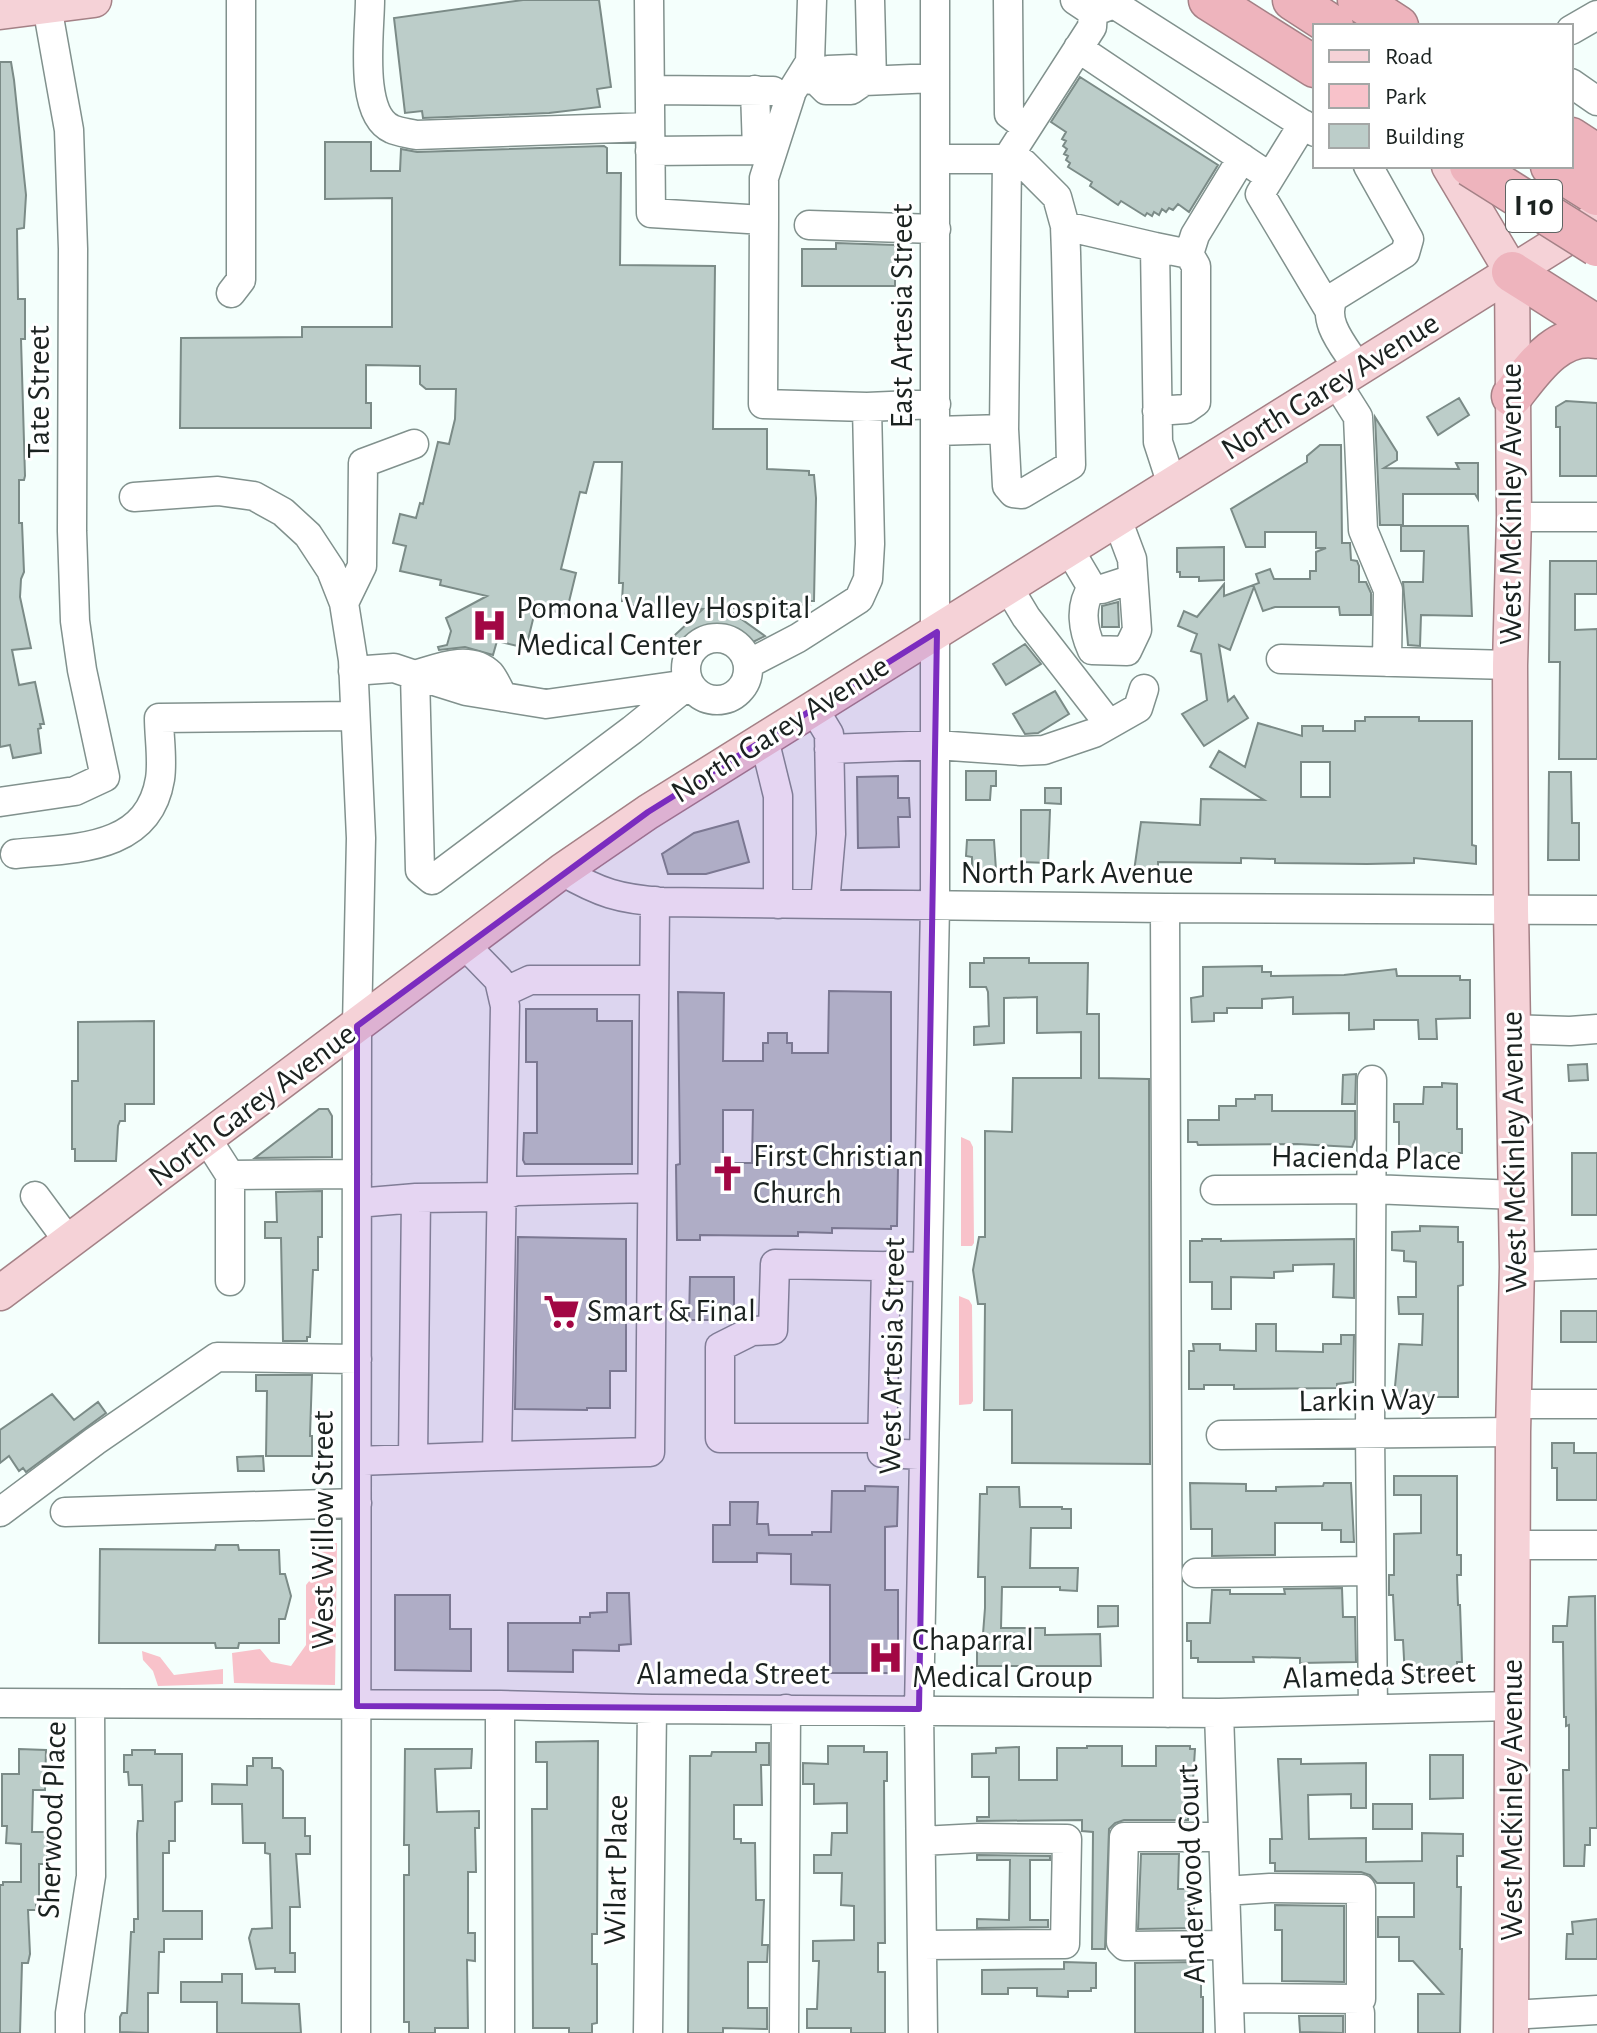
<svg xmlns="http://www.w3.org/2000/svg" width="1597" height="2033" viewBox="0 0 1597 2033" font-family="'Alegreya Sans',sans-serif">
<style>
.green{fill:#f8c2ca}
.building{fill:#bccdc9;stroke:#7b8b87;stroke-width:2;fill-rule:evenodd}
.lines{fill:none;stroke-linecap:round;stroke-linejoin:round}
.minor-casing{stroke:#81918d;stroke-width:31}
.major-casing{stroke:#a48186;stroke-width:37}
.highway-casing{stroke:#a48186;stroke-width:43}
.minor{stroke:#fff;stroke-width:28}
.major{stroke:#f5d2d7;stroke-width:34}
.highway{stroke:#eeb4bd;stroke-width:40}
.highway-bridge-casing{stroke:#a48186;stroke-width:43;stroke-linecap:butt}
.highway-bridge{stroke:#eeb4bd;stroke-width:40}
.marked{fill:#7b2cbf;fill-opacity:0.2;stroke:#7b2cbf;stroke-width:6;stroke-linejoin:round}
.labels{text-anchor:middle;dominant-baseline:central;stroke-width:6;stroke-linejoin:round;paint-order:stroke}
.shield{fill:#fff;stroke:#5f6463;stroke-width:2}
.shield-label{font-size:30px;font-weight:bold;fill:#1b2220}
.street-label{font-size:32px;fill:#1b2220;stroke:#fff}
.poi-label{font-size:32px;fill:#1b2220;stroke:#fff;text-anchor:start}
</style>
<rect width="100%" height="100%" fill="#f4fffc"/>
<path class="green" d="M961 1137 970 1141 973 1147 974 1243 972 1246H961Z
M959 1296 969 1300 972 1305 973 1401 971 1404 959 1405Z
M337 1543 335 1685 234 1683 232 1653 260 1649 271 1662 291 1666 306 1645V1585L318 1570 317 1544Z
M142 1651 160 1657 174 1675 223 1669V1684L158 1686 153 1671 143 1660Z"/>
<path class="building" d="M523 0H599L611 87 597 89 600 107 549 113 423 118 422 111 405 113 394 18Z
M0 62H11L14 80 26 195 24 228 17 229 18 299H25V339H21L25 476 24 480H19V523H22L24 572 21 579 20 597 31 648 12 650 19 685 35 682 44 724H40L41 728 38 729 41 753 13 758 10 745 0 747Z
M1080 77 1218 165 1189 212 1178 204 1173 210 1169 208 1166 212 1162 209 1159 215 1154 212 1152 216 1147 213 1145 216 1121 201 1118 205 1090 186 1092 182 1068 167 1070 163 1066 160 1068 156 1064 154 1067 149 1063 146 1066 141 1062 139 1066 132 1051 122Z
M325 142H371V171H400L401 149 417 152 604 146 607 148V173H621L620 265 715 266 713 429H767V469L809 471V475H814L816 498 814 601H809L810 605H788V609L726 608 765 636 753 642 733 631 716 628 706 630 664 649 663 646 703 609 648 608V605L627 606V600L622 601 623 583H619L622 462H594L586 493 580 492 561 569 576 573 566 614 536 607 526 648 497 641 493 655 465 647 439 650 438 647 447 645 451 631 446 618 487 596 440 585 441 580 400 571 406 546 393 543 400 514 416 518 420 503 423 504 438 442 449 444 455 419 456 389H426L420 384V366L366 365V403H371V428H180L181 338 302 337V327H392V198L325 199Z
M836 243 895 245V286H802V249H836Z
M1459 398 1469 415 1438 435 1427 417Z
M1566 401 1597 403V476H1560V427H1556V407Z
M1375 417 1397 452V460L1384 468 1459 469 1456 463H1478V499L1475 494H1403V525H1380Z
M1320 445H1341L1342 543H1350L1351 560 1357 561 1359 566V582H1366L1371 593V615H1340L1339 607H1275L1263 611 1254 587 1230 650 1219 645 1228 701 1234 696 1248 718 1204 746 1182 714 1207 700 1201 654 1191 651 1197 634 1178 626 1184 611 1197 617 1224 584V596L1259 583 1256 574 1270 569 1274 579H1310V571H1316V552L1326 548H1316V532H1265V547H1246L1231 509 1307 462V456Z
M1401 526H1468L1472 616 1421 615 1420 646 1408 645 1403 582H1423L1424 551H1401Z
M1224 547V580L1199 581V577H1180V572H1177V548Z
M1550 561H1597V594H1575V630L1597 629V759H1559L1560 662H1549Z
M1118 602 1119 627H1102V606Z
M1025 644 1041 664 1006 685 993 664Z
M1055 691 1069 714 1038 733 1025 734 1013 714Z
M1365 717H1419V721H1472V845L1476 846V864L1414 858V863L1367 864 1275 863V859L1241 858V863L1158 862V871H1134L1141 822 1200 825 1201 799 1264 800 1210 767 1219 751 1245 767 1258 723 1302 736V726H1323V731H1355V721H1365ZM1301 762H1330V797H1301Z
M966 771H996V786H991L990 800H966Z
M1549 772H1571L1572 823H1579V860H1548Z
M898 776V798H909L910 817H898L899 847 858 848 857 777Z
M1045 788H1061V804L1045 803Z
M1021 810H1050L1048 863 1021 862Z
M738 821 749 862 706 874H668L662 854 694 833Z
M967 840H994L996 870H972V857L966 856Z
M984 958H1029V963H1088L1087 1014H1099V1078L1149 1079 1150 1464 1012 1463V1410H984L985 1304H978L973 1270 979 1237H985V1131L1012 1132 1013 1078H1081V1032L1037 1033V997L1004 998V1043L974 1045V1027L989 1026 988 992 986 987H970V963H984Z
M1262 966V972H1271V976L1344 975 1396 969 1397 976H1460V980H1470V1018L1436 1019 1437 1039H1419L1418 1020H1374V1029L1349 1030V1013L1293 1014V997L1262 999V1008H1227V1013H1214V1021L1192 1022 1191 998 1203 996V967Z
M829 991 891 992V1167H898L897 1226H891V1229L832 1228V1233L798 1232V1236L700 1235V1240H677L676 1165 680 1164 678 992 724 993 723 1061H763V1043H768V1033H787V1043H792V1053H828ZM723 1110H753L752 1163H723Z
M526 1009H597V1021H632V1164H525L523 1160 524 1133H537V1062H526Z
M154 1021V1104H125V1121H120L118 1126 116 1161H75V1149H72V1081H78V1022Z
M1587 1064 1588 1080 1569 1081 1568 1065Z
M1356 1074 1355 1104H1342L1343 1075Z
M1442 1083 1457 1084V1129H1462V1153H1449V1158L1414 1157V1153H1399V1122H1394V1104H1423L1424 1087H1442Z
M1255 1095H1272V1111H1355V1139L1352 1147 1297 1144 1198 1145 1197 1142H1188V1120H1219V1106H1236V1099H1255Z
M319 1109H328L332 1116V1157L255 1158Z
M1572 1153H1597V1215H1572Z
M322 1191V1237H318V1270H313L310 1337H307V1341H283L281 1238H265V1222H277L276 1192Z
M1420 1226 1458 1227V1242H1463V1285L1458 1286V1397H1394L1399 1344 1422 1345 1423 1314H1399L1398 1297H1416V1262L1404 1261V1251L1392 1250V1232L1420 1231Z
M518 1237 626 1239V1371H610V1408H587V1410L515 1409Z
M1202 1239H1221V1241L1354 1239V1298L1333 1297 1334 1264 1293 1265V1271L1274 1272V1278L1231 1277V1309H1212V1282H1190V1241H1202Z
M690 1277H734V1320H689Z
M1561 1311H1597V1342H1561Z
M1256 1324H1276V1351L1323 1352V1344H1341V1335H1354L1353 1382 1337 1384V1388L1234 1389V1385H1204V1389H1189V1351H1194L1193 1344H1220V1350L1256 1351Z
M256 1375H312L310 1436H312V1456H266L267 1391H256Z
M52 1394 74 1420 98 1402 106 1413 26 1472 23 1468 19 1471 9 1456 0 1463V1430Z
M1552 1443H1574V1453H1597V1500H1557V1468H1552Z
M263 1456 264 1471H238L237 1457Z
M1394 1476H1457V1555H1461V1575H1457L1458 1605H1460L1462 1662H1457V1675L1405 1677 1403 1640H1395L1393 1595H1389V1575H1394V1534L1421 1533V1495H1394Z
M1190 1483 1246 1484V1491H1276V1487L1323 1486 1324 1483H1351L1354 1542H1341V1530H1322V1523H1275V1555L1212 1556V1529H1191Z
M865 1486 898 1487 897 1526 885 1527V1590H898V1673H830V1585L791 1584V1554L757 1553V1562H713V1525H730V1502H758L757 1524H768L769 1535H812V1532H831L832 1491H865Z
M987 1487H1019L1020 1507H1062V1509H1071V1528H1031L1030 1568H1078L1077 1591 1060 1590V1587H1002L1001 1628H1045V1635L1100 1634 1101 1666H977V1647H982L985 1608V1577H978L980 1494H987Z
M216 1545H238L239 1550H279L280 1574H285L291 1596 285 1619H279V1643H239L238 1648H216L215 1643H99L100 1549 215 1550Z
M1342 1588 1343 1617H1355L1356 1662 1300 1663V1658L1253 1657 1254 1662H1198V1658H1191V1641H1187V1623H1210L1212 1590H1230V1594H1285L1284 1589Z
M607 1593H629L631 1644 619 1645V1651L573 1650V1672L508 1671V1623H580V1617H590V1613L607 1612Z
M395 1595H450V1629H471V1671L395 1670Z
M1595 1596 1597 1828H1590V1845H1585L1584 1866H1564L1563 1770H1569V1725L1566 1726V1717H1564L1563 1642H1553V1626H1567L1569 1597Z
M1098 1606H1118V1626L1098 1627Z
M598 1741 597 1934H592V1964H597V2023L592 2024V2033H569V2028H533L532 1809H547V1762H536V1742Z
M756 1743H769V1765H761L762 1805H734V1839H741V1843H755L756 1900H764L762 1945H768L767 1962H748V2008H767V2029L723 2028V2033H688L690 1756H711L712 1752H756Z
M828 1746H864V1752H887V1781H884L885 1943H878V1972H885V2033H851V2028H807V2009H817L819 1961H813V1941L854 1940V1906L841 1905 842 1873H814V1855H831L832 1833H847V1803L814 1804V1784H803V1763L828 1764Z
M1087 1746H1122V1766H1156V1746H1190V1749H1195L1192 1796H1188V1820H1124L1115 1823 1109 1829 1105 1949H1092L1093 1832 1082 1831V1820L977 1821V1817H989V1777H972V1754L996 1753V1748L1019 1747V1780H1057V1748H1087Z
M19 1749 46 1750 45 1790H33L32 1832H47V1864H39V1899L36 1902V1910H28L30 1954 28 1963H22L20 2033H0V1885H3V1882H21V1844L6 1843 7 1826H2V1774H19Z
M405 1749H472L471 1768 435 1769 437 1812 479 1811V1828H475L476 1872H468V1933H475V1961L467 1960 468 2028H435V2033H409V2022H404V1875H409V1845H404Z
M132 1750H155V1754H182V1801L175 1802V1841H169V1853H163V1911H202V1939H164V1952H159L158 1993H148V2033L120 2032V2017L122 2013H127L131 1932H134V1919H138L137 1834 138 1821H143L142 1785H129L128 1772H124V1755H132Z
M1430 1755H1463V1798L1430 1799Z
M253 1758H272V1768H280L283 1771V1818H305V1836H310V1854H296L300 1907H290V1953H295V1972H275V1968L256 1969 249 1938 252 1929 272 1928 270 1854 265 1853V1843H243L242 1804H212V1784L247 1785V1766H253Z
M1278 1759H1301V1764L1366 1763V1808H1351V1794L1308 1795 1309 1839 1366 1838V1862L1422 1861V1833L1463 1834V1856H1457V1887H1461L1460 1949H1462L1460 2033H1418V1994H1443L1413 1961H1399V1937H1378V1917H1414V1883H1377L1370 1875 1361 1872 1275 1871V1863H1270V1839H1282Z
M1373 1804H1412V1829H1373Z
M1141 1854H1179L1178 1889H1193L1195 1928 1138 1929Z
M977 1855 1050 1856V1860H1030V1920H1048V1927L977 1928V1919L1009 1920 1010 1860H977Z
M1275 1905 1344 1906V1982L1282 1981V1930H1275Z
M1597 1919V1959H1566L1567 1934H1573L1572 1922Z
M1064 1962 1096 1963V1988H1091V1991H1068V1997L1037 1996V1988H1008V1994H982V1970L1064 1969Z
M1196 1962V1979H1201V1997H1203V2033H1135V1963Z
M222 1974H242V2003L299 2004 301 2033H217V2002H181V1982H222Z
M1299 2016H1343V2033L1300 2032Z"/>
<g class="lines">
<defs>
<path id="minor" d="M370 0C370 32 358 114 392 129 398 132 408 133 416 135L650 127
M649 0 651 213 764 220 763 404 867 407 936 404
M870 0 872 80
M1008 0 1009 114 1026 127
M1093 12 1114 4 1315 132
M1571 30 1597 15
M1078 48 1270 177
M800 79 816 80 826 90H851L864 81 935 78
M816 80 828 70 852 69 864 81
M1571 83 1597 101
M650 90 773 91
M1303 124 1260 194 1328 308
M650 151 757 150 755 90
M936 159H1007L1023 163 1057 197 1065 226 1066 253 1071 465 1022 494 1013 493 1007 486 1004 429 936 431
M764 220V178L792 91 810 62 812 0
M809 225 936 229
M1065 226 1155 247 1158 442 1172 485
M1155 247 1189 254 1196 266V402L1186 409 1157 411
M1189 254 1195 235 1242 158
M231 293 241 280V0
M1358 368C1345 347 1320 321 1334 297L1405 253 1409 239 1368 166
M1336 382 1358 417 1363 530 1388 590 1387 662
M1004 431 1007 159 1092 27 1093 12 1075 0
M134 497 218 491 254 496 283 512 308 535 331 570 344 603 353 660 361 838 357 1026 356 2033
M1514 517H1597
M1069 549 1092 588 1102 589 1133 579
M1008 587 1026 617 1109 724
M1092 588C1079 606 1083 630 1092 650L1127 651 1137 630 1132 559 1117 519
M344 603 362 566 363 463 414 444
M686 669a31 31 0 1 1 62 0a31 31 0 1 1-62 0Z
M1281 659 1510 665
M748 664 798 638 859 599 868 579 870 544 867 407
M353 671 394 668 415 675 420 870 432 880 632 730 689 684
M415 675 466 691 546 704 688 684
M415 675C438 668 470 654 490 674 495 680 499 690 503 697
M814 709 829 734 831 834 825 904
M764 739 778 796V904
M829 749 936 745 1021 751 1044 750 1094 733 1138 708 1144 689
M0 802 75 791 105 777 82 670 75 621 72 531 73 249 69 130 47 6
M15 854C72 848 148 852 160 779 163 760 159 737 159 718L355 716
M562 871C600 893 619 899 663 902L1165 908 1597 910
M1165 908 1168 1713
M502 993 530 980H654
M1513 1029 1570 1031 1597 1029
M1372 1080 1370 1433 1373 1709
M207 1139 230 1175V1281
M230 1175 357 1174
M1215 1190 1372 1189 1516 1195
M35 1196 69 1242
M357 1203 416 1198
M886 1266 882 1453 924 1455
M1517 1267 1597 1264
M1514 1404H1597
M1221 1435 1513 1432
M882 1438H720V1347L752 1331 773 1330 775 1264 927 1267
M497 1456 650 1452 655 901
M413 1459 416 1198 500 1197 516 1191 652 1188
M357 1461 497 1456 505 1006 499 980 465 945
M0 1512 95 1441 217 1357 357 1359
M65 1512 357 1503
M1513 1545H1597
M1196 1573 1371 1571
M0 1703 500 1705 652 1709 1219 1713 1513 1706
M1219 1713 1230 2033
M1223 1837H1124L1121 1942 1125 1946 1227 1945
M921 1841 979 1838 1067 1839 1065 1944 922 1945
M1225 1891 1270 1888 1361 1889V1999L1229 1998
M1511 2015 1597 2010
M70 2033V2013L91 1876 90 1705
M500 2033V1705
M648 2033 652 1709
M784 2033 786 1709
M923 2033 919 1709 935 906V0
M1360 2033V2013"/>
<path id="major" d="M0 12 94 0
M1449 166 1512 272
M0 1293 562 871 648 812 1597 219
M1511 2033 1513 1432 1517 1267 1511 909 1510 665 1514 517 1512 272"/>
<path id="highway" d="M1209 0 1315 67
M1293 0 1333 26
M1358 0 1398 26
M1571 138 1597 155
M1551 166 1597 195
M1512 272 1597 326
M1512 396C1533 369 1558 331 1597 338"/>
</defs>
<use href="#minor" class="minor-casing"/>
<use href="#major" class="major-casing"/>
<use href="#highway" class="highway-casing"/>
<use href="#minor" class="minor"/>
<use href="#major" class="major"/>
<use href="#highway" class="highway"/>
<defs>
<path id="highway-bridge" d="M1470 166 1597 246"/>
</defs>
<use href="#highway-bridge" class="highway-bridge-casing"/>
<use href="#highway-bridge" class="highway-bridge"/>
</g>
<path class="marked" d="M937 632 919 1709 357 1706V1026L648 812Z"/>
<defs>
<symbol id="hospital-bare" viewBox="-9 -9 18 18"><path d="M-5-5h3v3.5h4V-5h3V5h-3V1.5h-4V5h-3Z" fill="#a20744" stroke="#fff" stroke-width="2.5" paint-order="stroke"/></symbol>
<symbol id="church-bare" viewBox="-9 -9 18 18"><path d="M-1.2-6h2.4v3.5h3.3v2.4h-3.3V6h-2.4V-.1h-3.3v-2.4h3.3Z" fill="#a20744" stroke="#fff" stroke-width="2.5" paint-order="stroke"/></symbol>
<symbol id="supermarket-bare" viewBox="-9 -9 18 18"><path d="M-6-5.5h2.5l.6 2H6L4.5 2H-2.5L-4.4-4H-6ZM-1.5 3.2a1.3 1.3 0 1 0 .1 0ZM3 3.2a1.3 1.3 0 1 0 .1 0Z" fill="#a20744" stroke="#fff" stroke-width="2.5" paint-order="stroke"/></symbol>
</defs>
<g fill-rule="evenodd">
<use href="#hospital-bare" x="464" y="600" width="51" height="51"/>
<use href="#church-bare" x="702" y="1148" width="51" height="51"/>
<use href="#supermarket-bare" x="536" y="1286" width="51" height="51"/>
<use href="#hospital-bare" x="860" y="1632" width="51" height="51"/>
</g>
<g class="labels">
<rect class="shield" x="1506" y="180" width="56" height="52" rx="6"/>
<g class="shield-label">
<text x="1534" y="206">I 10</text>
</g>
<g class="street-label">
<text transform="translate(902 316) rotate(-90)">East Artesia Street</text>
<text transform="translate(1330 386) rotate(-32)">North Garey Avenue</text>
<text transform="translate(39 392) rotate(-90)">Tate Street</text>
<text transform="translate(1511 504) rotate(-90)">West McKinley Avenue</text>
<text transform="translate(780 729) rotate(-32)">North Garey Avenue</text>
<text x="1077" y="873">North Park Avenue</text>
<text transform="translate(252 1105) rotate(-37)">North Garey Avenue</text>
<text transform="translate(1514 1152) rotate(-91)">West McKinley Avenue</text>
<text transform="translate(1366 1158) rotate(1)">Hacienda Place</text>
<text transform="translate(892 1356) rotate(-89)">West Artesia Street</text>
<text transform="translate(1367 1400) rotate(-1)">Larkin Way</text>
<text transform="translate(323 1530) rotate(-90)">West Willow Street</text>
<text x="733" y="1674">Alameda Street</text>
<text transform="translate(1379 1675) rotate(-2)">Alameda Street</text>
<text transform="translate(1512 1800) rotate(-90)">West McKinley Avenue</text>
<text transform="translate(52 1820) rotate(-88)">Sherwood Place</text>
<text transform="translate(616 1870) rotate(-89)">Wilart Place</text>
<text transform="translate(1191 1874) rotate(-92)">Anderwood Court</text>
</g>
<g class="poi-label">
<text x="516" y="608">Pomona Valley Hospital<tspan x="516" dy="37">Medical Center</tspan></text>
<text x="753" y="1156">First Christian<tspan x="753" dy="37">Church</tspan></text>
<text x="587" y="1311">Smart &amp; Final</text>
<text x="912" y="1640">Chaparral<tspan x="912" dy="37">Medical Group</tspan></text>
</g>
</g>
<rect x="1313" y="24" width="260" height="144" fill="#ffffff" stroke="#a4a7a6" stroke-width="2"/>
<rect x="1329" y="50" width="40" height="12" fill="#f5d2d7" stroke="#a4a7a6" stroke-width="2"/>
<text x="1385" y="64" font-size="24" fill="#1b2220">Road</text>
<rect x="1329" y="84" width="40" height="24" fill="#f8c2ca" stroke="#a4a7a6" stroke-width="2"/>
<text x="1385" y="104" font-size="24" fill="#1b2220">Park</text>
<rect x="1329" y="124" width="40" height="24" fill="#bccdc9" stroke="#a4a7a6" stroke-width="2"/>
<text x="1385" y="144" font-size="24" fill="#1b2220">Building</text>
</svg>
